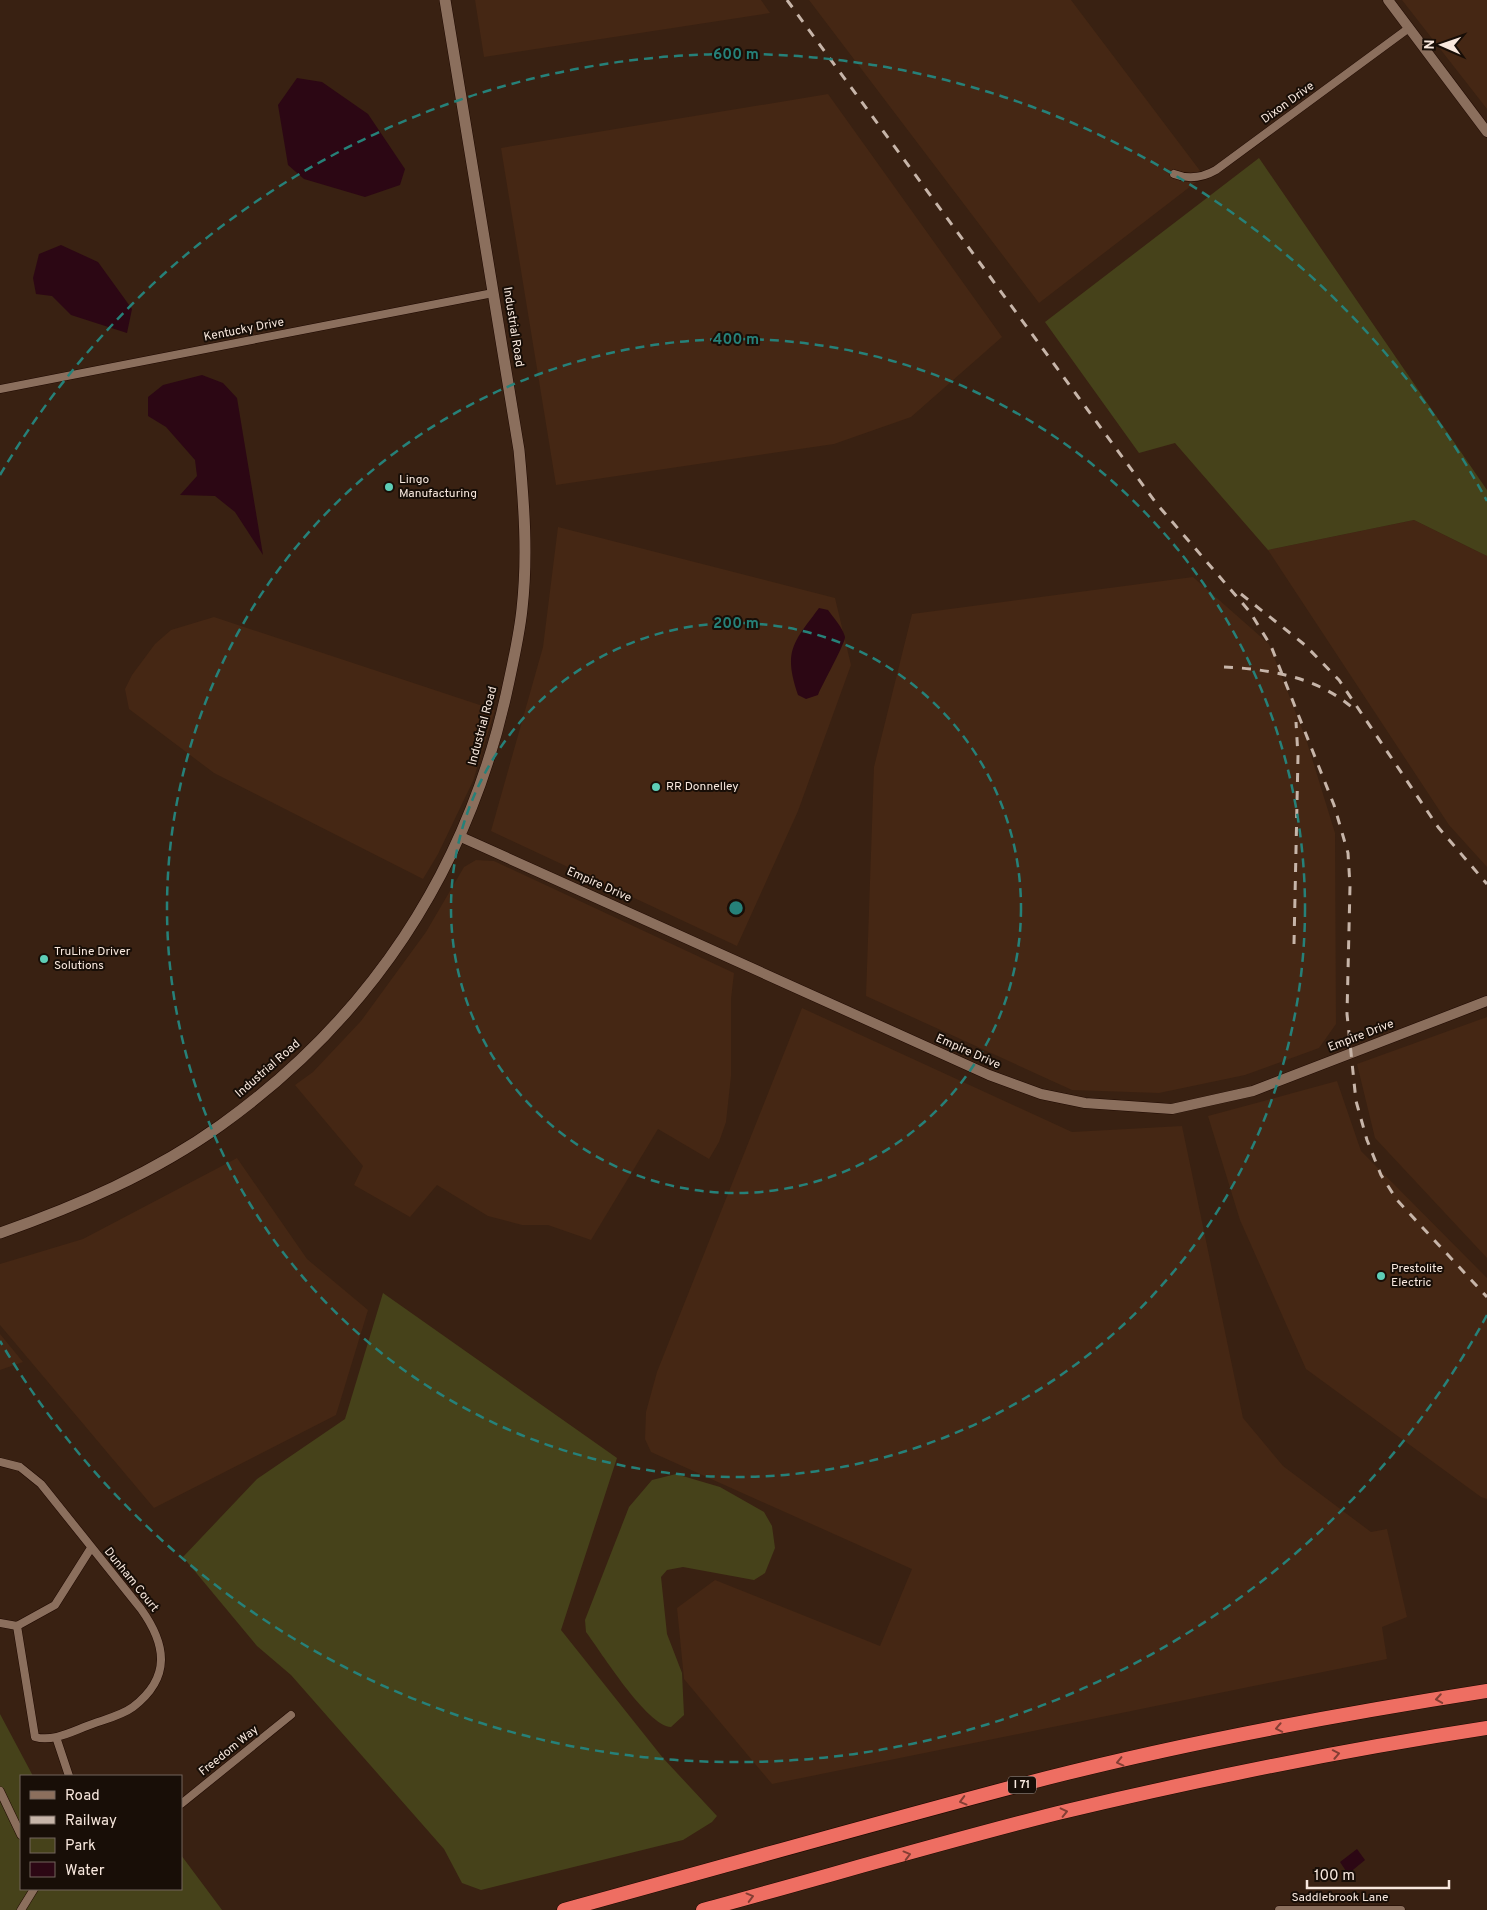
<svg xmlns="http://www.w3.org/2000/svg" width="1487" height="1910" viewBox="0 0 1487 1910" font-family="Overpass,sans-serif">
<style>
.built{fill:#452714}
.green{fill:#46421a}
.water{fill:#2c0714}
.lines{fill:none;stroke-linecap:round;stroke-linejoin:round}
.minor-casing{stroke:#1f0900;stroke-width:9}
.tertiary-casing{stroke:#1f0900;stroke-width:11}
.secondary-casing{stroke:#1f0900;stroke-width:12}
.motorway-casing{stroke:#1f0900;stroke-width:15}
.minor{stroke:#8b6f5d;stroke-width:8}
.tertiary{stroke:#8b6f5d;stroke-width:10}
.secondary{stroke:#8b6f5d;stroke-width:11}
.motorway{stroke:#ee6e62;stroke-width:14}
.rail{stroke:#c7b5a9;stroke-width:3;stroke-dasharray:9 9;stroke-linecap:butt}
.oneway{stroke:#833e34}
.ring{fill:none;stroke:#268179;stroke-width:2.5;stroke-dasharray:9 6}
.poi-dot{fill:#5eceb7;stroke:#180e07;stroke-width:2}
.labels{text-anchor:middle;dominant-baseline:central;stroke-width:4;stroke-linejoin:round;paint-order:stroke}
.shield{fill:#180e07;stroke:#b5a79e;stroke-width:1}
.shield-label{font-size:11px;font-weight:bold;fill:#f8e8de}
.street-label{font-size:12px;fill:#f8e8de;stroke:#180e07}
.poi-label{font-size:12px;fill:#f8e8de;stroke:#180e07;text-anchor:start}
.centre{fill:#268179;stroke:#180e07;stroke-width:2.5}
.ring-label{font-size:15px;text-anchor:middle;font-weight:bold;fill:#268179;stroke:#180e07;stroke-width:4;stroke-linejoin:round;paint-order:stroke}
</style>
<rect width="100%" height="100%" fill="#392112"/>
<path class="built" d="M475 0H761L770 13 484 57Z
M809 0H1071L1204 176 1039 303Z
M1402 0H1487V109Z
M828 94 1002 337 911 417 834 444 556 485 501 148Z
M1414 520 1487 556V867L1449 825 1268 550Z
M558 527 835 598 851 665 798 811 737 946 491 831 543 647Z
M1193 577 1269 644 1306 739 1335 833 1336 1024 1319 1048 1245 1075 1159 1093 1072 1090 866 996 874 767 912 614Z
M214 617 495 710 473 781 438 854 423 879 214 773 129 709 125 689 132 675 155 644 171 630Z
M476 860 494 861 734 973 731 999V1076L726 1122 719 1142 709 1159 658 1129 591 1240 548 1225H522L488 1216 437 1185 410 1217 354 1185 363 1166 295 1085 313 1072 361 1021 426 932 464 867Z
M802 1008 1072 1132 1182 1126 1243 1418 1283 1466 1371 1532 1387 1529 1407 1617 1382 1627 1387 1659 772 1784 684 1679 677 1608 715 1580 880 1646 912 1569 651 1452 645 1439 646 1412 657 1372Z
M1487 1017V1258L1375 1138 1357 1064Z
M1337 1081 1361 1151 1487 1278V1499L1481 1497 1306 1369 1240 1220 1208 1116Z
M237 1158 307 1259 368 1310 336 1415 154 1508 0 1325V1264L83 1239Z
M0 1334 23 1362 0 1370Z"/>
<path class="green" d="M1259 158 1487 490V556L1414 520 1268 550 1175 443 1139 453 1045 322Z
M383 1293 617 1458 561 1630 663 1758 717 1816 712 1822 683 1840 481 1890 462 1883 444 1849 291 1675 257 1646 183 1557 257 1479 345 1419Z
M676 1474 720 1487 764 1512 772 1526 775 1548 765 1573 754 1580 683 1567 667 1570 661 1577 667 1634 682 1673 684 1715 671 1727C647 1726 601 1652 586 1632L585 1620 629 1507 652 1480Z
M0 1714 33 1776H21V1889H181V1855L222 1910H0Z"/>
<path class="water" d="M297 78 322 82 368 114 405 169 400 185 365 197 304 179 288 165 278 105Z
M61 245 98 262 132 309 127 333 71 315 52 296 36 294 33 278 39 254Z
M202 375 223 383 237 398 263 555 235 512 215 496 180 495 197 476 195 460 166 427 148 416V397L163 385Z
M819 608 828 610C833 617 843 628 845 637 846 642 822 685 818 695L806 699 798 695C783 651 793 643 819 608Z
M1357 1849 1365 1860 1348 1874 1340 1862Z"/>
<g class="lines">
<defs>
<path id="minor" d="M1174 174C1189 180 1202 178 1216 170L1409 28
M0 389 493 293
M0 1462 20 1467 41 1484 141 1609C166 1644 172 1677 133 1707 121 1716 102 1720 87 1726 71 1732 52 1742 35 1737L17 1626
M0 1623 17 1626
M17 1626 55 1605 91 1548
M56 1737 69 1776
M0 1791 21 1835
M181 1804 291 1715
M21 1910 34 1889
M1279 1910H1401"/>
<path id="tertiary" d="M1388 0 1487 132
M461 837 989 1075 1041 1094 1085 1103 1172 1109 1253 1091 1487 1001"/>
<path id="secondary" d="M0 1233C77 1206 154 1173 221 1125 369 1019 466 873 506 695 512 667 519 638 522 609 528 556 524 503 519 450L445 0"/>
<path id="motorway" d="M564 1910C725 1866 886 1820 1047 1778 1192 1741 1340 1714 1487 1691
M703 1910C821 1878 939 1843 1058 1813 1200 1779 1343 1750 1487 1728"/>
</defs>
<use href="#minor" class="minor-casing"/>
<use href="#tertiary" class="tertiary-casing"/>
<use href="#secondary" class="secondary-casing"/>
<use href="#motorway" class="motorway-casing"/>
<use href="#minor" class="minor"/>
<use href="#tertiary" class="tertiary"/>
<use href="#secondary" class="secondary"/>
<use href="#motorway" class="motorway"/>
<path class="rail" d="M787 0 1156 503 1250 612 1271 646 1334 805 1348 853 1350 886 1347 1014 1356 1101 1367 1140 1381 1175 1397 1200 1487 1297
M1241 594 1305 645 1339 680 1438 827 1487 884
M1224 667C1271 669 1322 678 1357 712
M1294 944 1298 756 1296 722"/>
</g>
<defs><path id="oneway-chevron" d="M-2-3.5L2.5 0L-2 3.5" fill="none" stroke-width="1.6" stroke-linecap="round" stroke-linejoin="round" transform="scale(1.25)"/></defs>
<g class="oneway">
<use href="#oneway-chevron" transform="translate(1439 1699) rotate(171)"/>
<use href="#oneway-chevron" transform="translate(1279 1728) rotate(169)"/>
<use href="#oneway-chevron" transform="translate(1336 1754) rotate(-11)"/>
<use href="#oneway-chevron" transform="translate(1120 1762) rotate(167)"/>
<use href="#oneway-chevron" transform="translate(963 1801) rotate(165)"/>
<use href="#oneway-chevron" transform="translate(1064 1812) rotate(-13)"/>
<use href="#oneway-chevron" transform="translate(907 1855) rotate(-15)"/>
<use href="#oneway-chevron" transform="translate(750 1897) rotate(-15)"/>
</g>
<g class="ring">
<circle cx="736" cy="908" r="285"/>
<circle cx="736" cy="908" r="569"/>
<path d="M1487 1315A854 854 0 0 1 0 1341M0 475A854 854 0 0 1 1487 501"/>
</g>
<g class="poi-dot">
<circle cx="389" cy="487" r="5"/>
<circle cx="656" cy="787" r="5"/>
<circle cx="44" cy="959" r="5"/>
<circle cx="1381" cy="1276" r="5"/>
</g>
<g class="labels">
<rect class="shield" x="1008" y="1776.5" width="28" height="17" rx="4"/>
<g class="shield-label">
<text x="1022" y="1785">I 71</text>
</g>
<g class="street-label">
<text transform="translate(1288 103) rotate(-36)">Dixon Drive</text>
<text transform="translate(513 327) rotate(81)">Industrial Road</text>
<text transform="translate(244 330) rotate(-11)">Kentucky Drive</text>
<text transform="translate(483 726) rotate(-75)">Industrial Road</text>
<text transform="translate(599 885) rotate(24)">Empire Drive</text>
<text transform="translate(1361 1036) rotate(-21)">Empire Drive</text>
<text transform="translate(968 1052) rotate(24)">Empire Drive</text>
<text transform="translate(268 1069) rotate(-41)">Industrial Road</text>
<text transform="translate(131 1580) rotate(51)">Dunham Court</text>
<text transform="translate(229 1751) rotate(-39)">Freedom Way</text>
<text x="1340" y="1898">Saddlebrook Lane</text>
</g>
<g class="poi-label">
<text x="399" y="480">Lingo<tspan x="399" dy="14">Manufacturing</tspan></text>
<text x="666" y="787">RR Donnelley</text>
<text x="54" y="952">TruLine Driver<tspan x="54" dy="14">Solutions</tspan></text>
<text x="1391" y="1269">Prestolite<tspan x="1391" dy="14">Electric</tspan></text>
</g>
</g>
<circle cx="736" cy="908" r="8" class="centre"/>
<g class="ring-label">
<text x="736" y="59">600 m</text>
<text x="736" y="344">400 m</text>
<text x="736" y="628">200 m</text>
</g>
<rect x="20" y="1775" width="162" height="115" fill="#180e07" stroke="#72655d"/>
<rect x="30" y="1791" width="25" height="8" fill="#8b6f5d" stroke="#72655d"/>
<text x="65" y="1800" font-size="15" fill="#f8e8de">Road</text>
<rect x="30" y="1816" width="25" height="8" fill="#c7b5a9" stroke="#72655d"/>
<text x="65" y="1825" font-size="15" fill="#f8e8de">Railway</text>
<rect x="30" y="1838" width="25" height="15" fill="#46421a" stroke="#72655d"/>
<text x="65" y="1850" font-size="15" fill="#f8e8de">Park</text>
<rect x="30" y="1862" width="25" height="15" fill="#2c0714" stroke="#72655d"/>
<text x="65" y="1875" font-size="15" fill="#f8e8de">Water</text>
<g transform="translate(1442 45) rotate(272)" stroke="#180e07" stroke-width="4" paint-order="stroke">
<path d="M0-4L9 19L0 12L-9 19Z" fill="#f8e8de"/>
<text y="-8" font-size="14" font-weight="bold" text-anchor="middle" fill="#f8e8de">N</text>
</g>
<path d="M1307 1880v8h142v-8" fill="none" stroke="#f8e8de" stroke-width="2.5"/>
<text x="1314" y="1880" font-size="15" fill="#f8e8de" stroke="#180e07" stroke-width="4" paint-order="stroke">100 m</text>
</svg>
